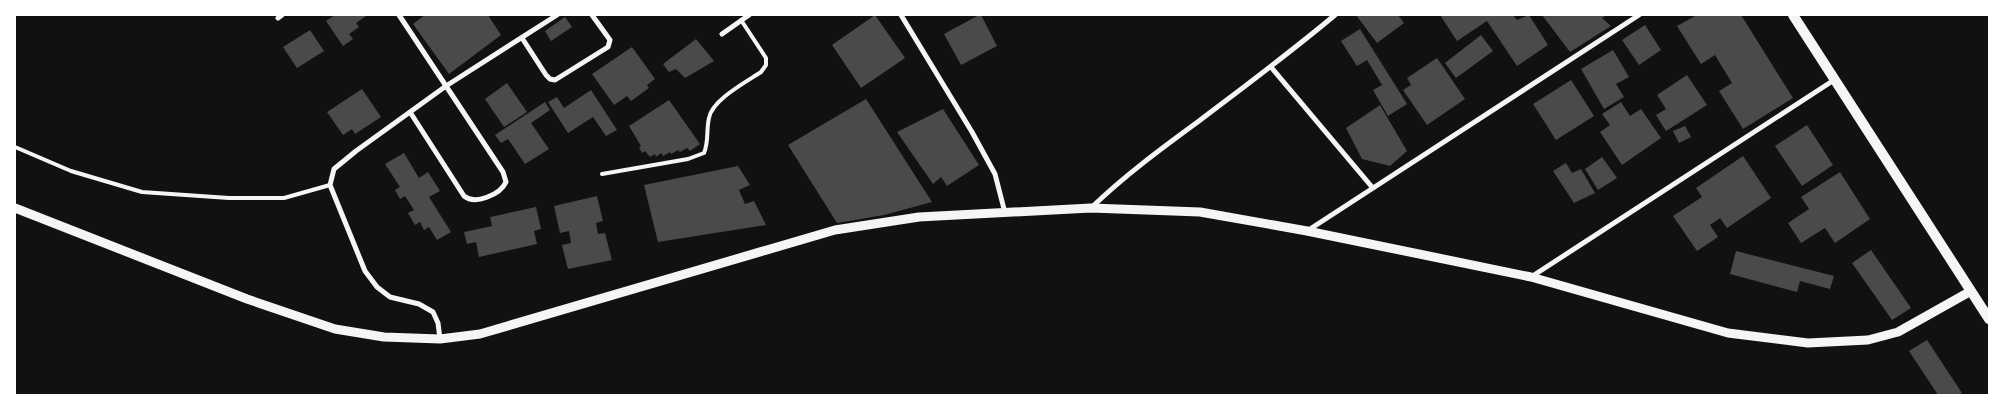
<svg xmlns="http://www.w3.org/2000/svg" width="2004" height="410" viewBox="0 0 2004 410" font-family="Overpass,sans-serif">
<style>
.building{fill:#4a4a4a}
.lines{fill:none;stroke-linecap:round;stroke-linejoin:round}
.service{stroke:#f5f5f5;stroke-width:4}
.minor{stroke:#f5f5f5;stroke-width:5}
.tertiary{stroke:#f5f5f5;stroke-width:9}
.secondary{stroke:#f5f5f5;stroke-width:10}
</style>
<rect width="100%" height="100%" fill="#111"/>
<path class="building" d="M335 15 366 16 356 23 359 27 349 34 353 39 343 46 326 21Z
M425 15H488L501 35 449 74 413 24Z
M875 15 905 58 861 88 832 45Z
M979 15H981L997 46 961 65 944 34Z
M1356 15H1398L1404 23 1377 43Z
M1440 15H1513L1517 20 1529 15 1548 45 1517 66 1487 21 1457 41Z
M1542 15H1607L1602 18 1611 26 1570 52Z
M1697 15H1741L1793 98 1743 129 1719 91 1732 83 1715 55 1701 64 1677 26Z
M565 17 572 27 551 41 545 31Z
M1645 25 1661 50 1639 65 1622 40Z
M1360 29 1407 104 1388 116 1373 90 1382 85 1367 60 1357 66 1341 41Z
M310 30 324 51 297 68 283 47Z
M1481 35 1493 51 1456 78 1445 63Z
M696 39 714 61 685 78 676 69 669 72 663 64Z
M632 47 655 79 647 85 649 88 631 101 627 96 614 105 592 74Z
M1613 50 1629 77 1616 84 1624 97 1604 109 1581 69Z
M1437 58 1465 99 1427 125 1403 90 1411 85 1407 78Z
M1687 75 1707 105 1666 131 1656 115 1666 109 1657 95Z
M1571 80 1594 116 1556 140 1533 104Z
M507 83 527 112 504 127 485 99Z
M362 89 381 117 355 134 352 129 343 135 327 112Z
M591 90 617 130 606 136 593 117 568 133 548 102 557 97 564 108Z
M866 99 932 202 884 215 837 223 788 145Z
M669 100 700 144 690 151 687 148 680 152 678 150 671 154 670 152 663 156 661 153 656 157 655 154 650 157 645 151 642 153 639 147 641 146 629 126Z
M545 102 550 110 531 123 549 149 525 164 508 139 501 143 495 135Z
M1621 102 1630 116 1641 109 1661 138 1622 165 1600 132 1610 125 1602 114Z
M1380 105 1407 151 1390 166 1362 159 1346 128Z
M943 109 979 165 947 186 941 177 933 184 897 132Z
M1807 125 1833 165 1802 186 1775 146Z
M1685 126 1691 137 1679 143 1673 131Z
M404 153 419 178 428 172 440 191 429 197 451 232 437 240 429 227 424 230 420 222 415 225 408 213 414 210 405 196 400 199 395 190 400 187 385 164Z
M1743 156 1771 198 1727 228 1720 218 1710 225 1718 237 1697 251 1673 216 1702 197 1696 188Z
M1602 157 1617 178 1598 190 1585 169Z
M1566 163 1572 173 1581 169 1595 193 1574 203 1553 171Z
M738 166 750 185 739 190 745 204 754 201 766 225 658 242 644 185Z
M1840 172 1870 219 1835 243 1825 228 1801 243 1788 223 1809 209 1801 197Z
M597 196 603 221 596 223 598 234 605 233 612 260 568 269 562 245 571 243 569 231 560 233 554 206Z
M536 207 541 229 534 231 537 244 479 257 476 242 467 244 464 232 492 226 490 217Z
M1871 250 1911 308 1892 320 1852 263Z
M1736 251 1834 276 1830 289 1800 281 1797 292 1730 274Z
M1927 340 1962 393 1959 395H1938L1909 351Z"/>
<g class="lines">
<path class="service" d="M15 147 71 171 142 192 229 198H284L330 185
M602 174 688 159 704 153C709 141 706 131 709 118 712 100 746 82 761 72L766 65V58L741 20"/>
<path class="minor" d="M399 15 503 172 506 182C500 195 475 205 464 196L410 112
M901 15 972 132 995 174 1005 213
M278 18 282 15
M722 34 749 15
M522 38 546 75 550 79 555 80 608 47 610 40 592 15
M1271 67 1372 187
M1091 208C1124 176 1162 148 1199 121 1245 86 1291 52 1335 15
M1307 231 1639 15
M1531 277 1834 80
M440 339 438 323 433 312 419 304 390 297 377 287 365 271 330 185 334 169 356 151 446 86 557 15"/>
<path class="tertiary" d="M15 208 247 299 335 329 384 337 440 339 480 334 835 230 919 217 1091 208 1200 212 1307 231 1531 277 1728 333 1808 343 1868 340 1898 332 1971 291"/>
<path class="secondary" d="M1793 15 1989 319"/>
</g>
<rect width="2004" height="410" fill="none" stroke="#ffffff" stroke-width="32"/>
</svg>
